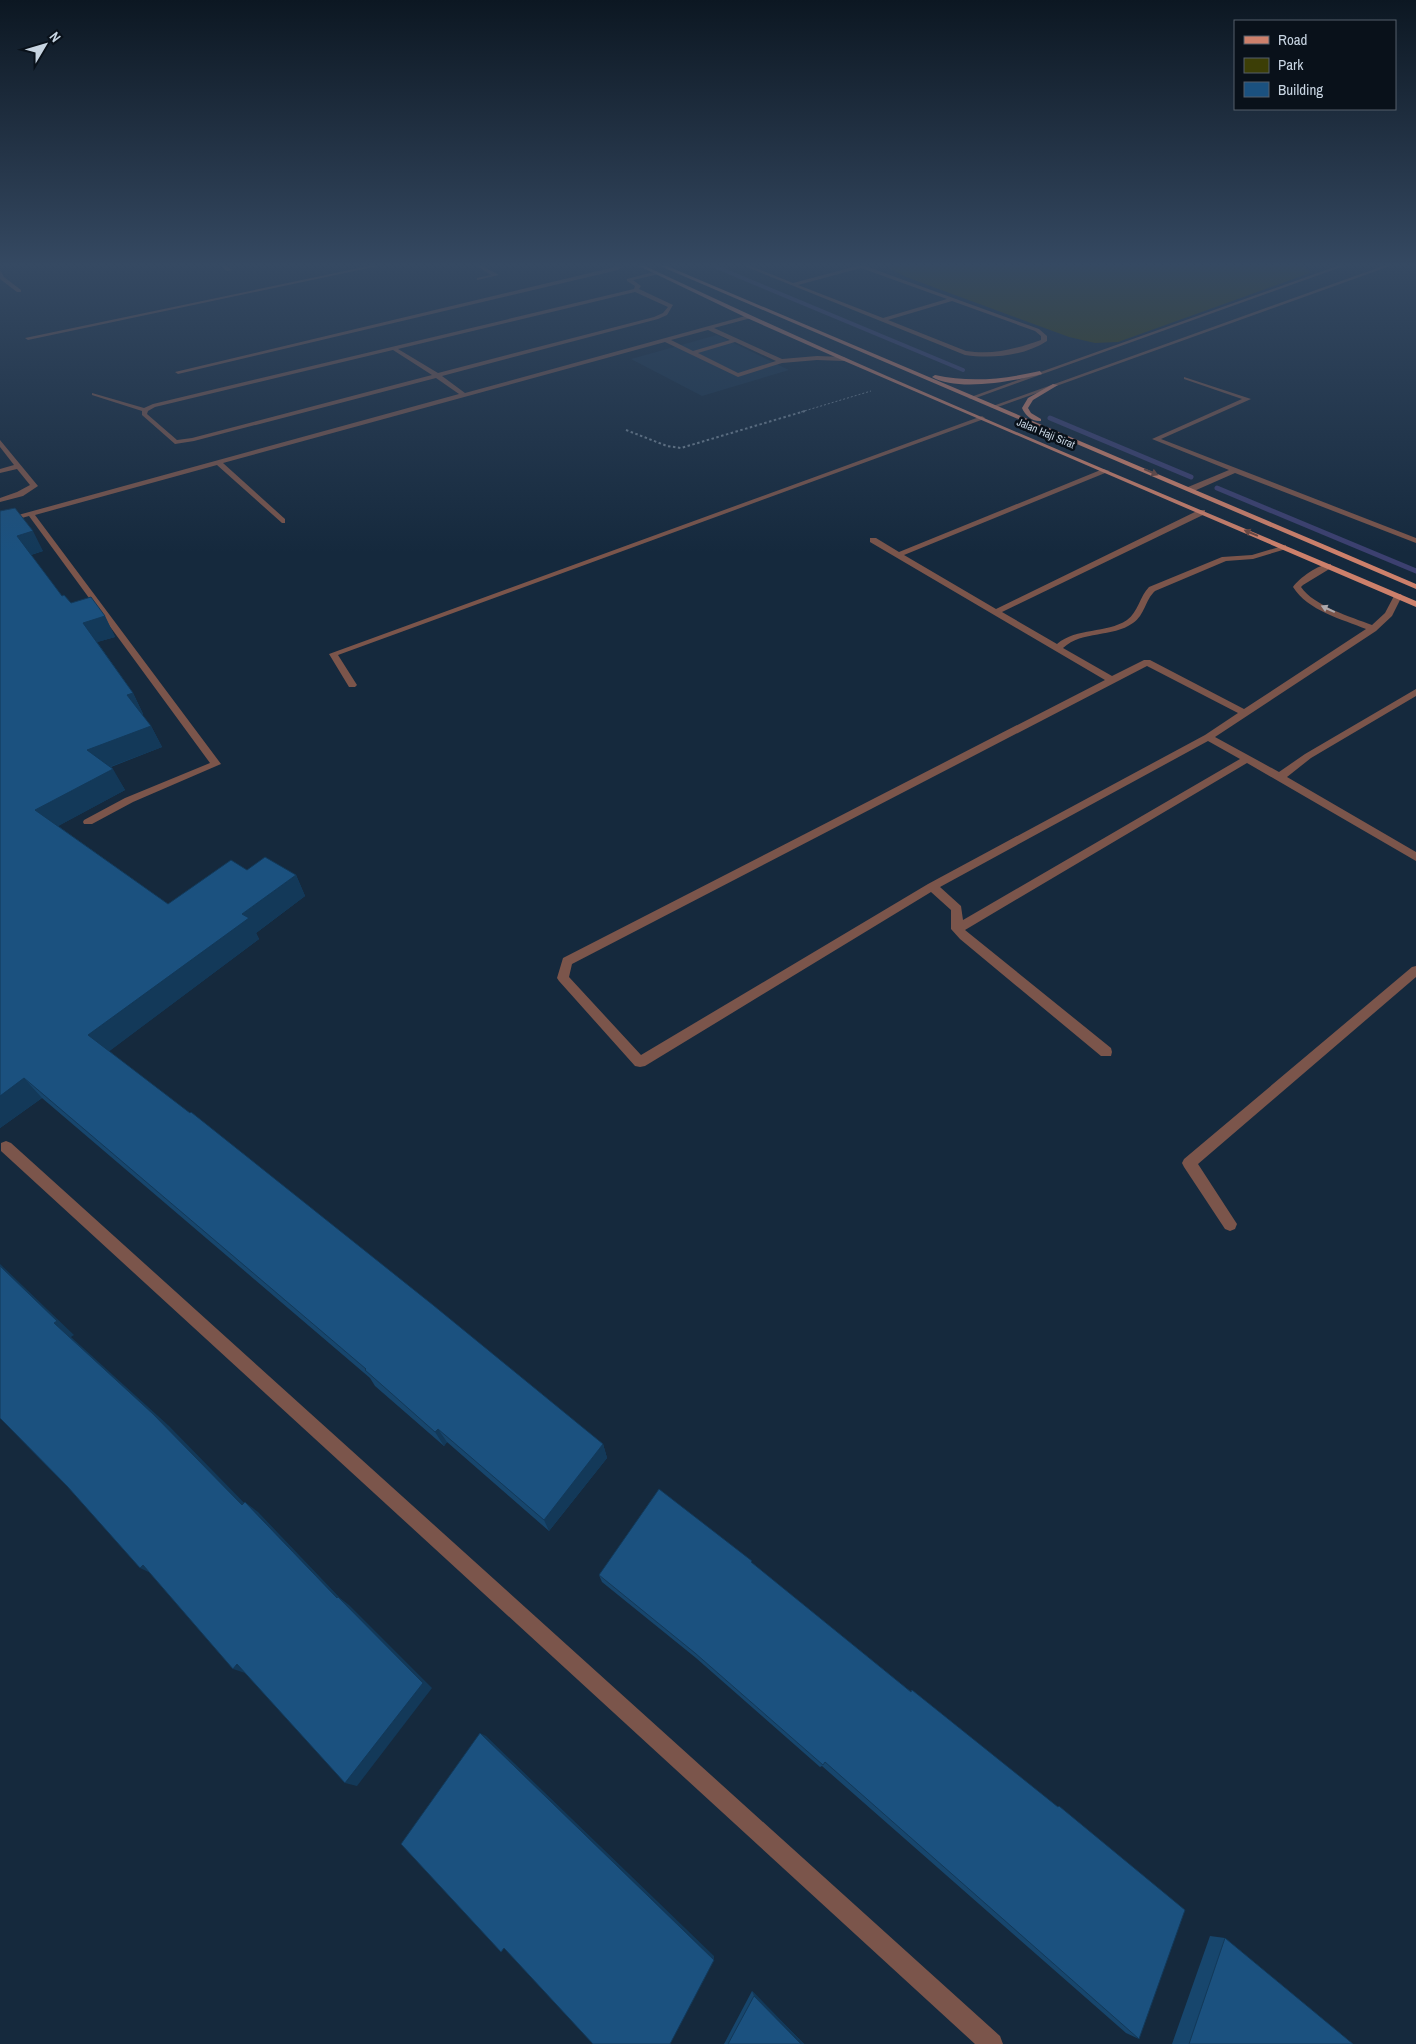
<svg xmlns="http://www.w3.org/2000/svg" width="1416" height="2044" viewBox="0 0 1416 2044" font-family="'Archivo Narrow',sans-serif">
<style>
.built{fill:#1a334b}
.green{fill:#3c3e06}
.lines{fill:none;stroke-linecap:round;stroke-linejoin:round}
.stream-far1{stroke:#3c4070;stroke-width:4}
.stream{stroke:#3c4070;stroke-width:5}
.path-far1{stroke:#728393;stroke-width:1;stroke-dasharray:2 2;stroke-linecap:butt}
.path{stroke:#728393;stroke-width:2;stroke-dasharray:2.5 2.5;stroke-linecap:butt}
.minor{fill:#7b554b;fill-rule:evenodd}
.major{fill:#cd806b;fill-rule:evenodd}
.wall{fill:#17466d}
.shaded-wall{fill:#133959}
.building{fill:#1b517f;stroke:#133959}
.oneway{fill:#6b4842}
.oneway2{fill:#aca8ac}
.labels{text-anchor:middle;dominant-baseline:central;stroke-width:5;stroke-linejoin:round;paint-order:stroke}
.far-street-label{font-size:11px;fill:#c7d4e1;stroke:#09111a}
</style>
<rect width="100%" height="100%" fill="#15293d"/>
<path class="built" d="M717 335 789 370 702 396 631 359Z"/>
<path class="green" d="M890 266H1300L1310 271V273L1118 342 1095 343 1069 337 906 277 890 269Z"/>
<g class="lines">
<path class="stream-far1" d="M714 266 963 370"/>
<path class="stream" d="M1050 418 1191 477
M1217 488 1416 571"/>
<path class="path-far1" d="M801 412 871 391"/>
<path class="path" d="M626 430 667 446 681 448 805 411"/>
<path class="minor" d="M221 266H227L232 270 227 271Z
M369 266H378L28 340 25 338Z
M477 266H482L499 275 477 280V278L491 275Z
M614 266 622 267 618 270 178 374 175 372 615 267Z
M744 266H751L793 283 857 266H865L1039 329 1047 336V341C1024 356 992 359 965 355ZM861 268 947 299 883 318 798 285ZM952 301 1035 331 1041 336V340C1015 349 994 355 966 351L888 320Z
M1337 266H1344L973 399 968 398Z
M1383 266H1390L995 408 990 407Z
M0 270 4 277 21 290V292H17L0 279Z
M657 271 659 274 633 280 641 286 639 289 673 305 667 315 658 319 442 376 465 393 749 315 751 318 714 328 782 359 817 356 844 357 847 359 844 361 817 360 782 363 738 377 665 342 223 463 285 519V523H282L217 465 35 515 221 764 133 802 92 824H84L83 822 84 820 125 798 210 763 29 516 0 524V520L459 394 436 378 194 441 175 444 142 415V411L92 395V393L144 408 153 404 634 289 635 286 627 281V279ZM635 292 668 307 663 313 654 317 438 373 398 349ZM708 330 730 340 693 351 671 340ZM735 342 776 361 738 373 698 353ZM393 350 432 375 192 438 177 440 147 414 148 411 155 407Z
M1184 377 1251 399 1161 439 1416 538V543L1235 473 1194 491H1188V487L1229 470 1152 439 1242 399 1184 379Z
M982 416 985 418 984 419 338 655 357 685 355 687H349L329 654Z
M0 440 38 486 23 496 0 502V498L17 492 30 485 17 469 0 473V469L14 465 0 447Z
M1103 469 1110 471 904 555 996 609 1199 510H1205V514L1002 612 1057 644C1077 627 1106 634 1127 620 1138 612 1140 596 1149 587L1222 557 1252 555 1286 545V549L1253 559 1226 561 1155 591C1145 600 1145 615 1133 623 1112 638 1083 630 1063 648L1112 676 1144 660H1150L1244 709 1366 629C1342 619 1308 611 1293 587 1299 578 1320 563 1331 564V568L1303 585 1301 587C1314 606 1351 617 1372 625L1385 613 1395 594H1401L1402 596 1392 616 1376 631 1215 737 1279 772 1305 754 1416 689V696L1311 758 1287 777 1416 852V861L1247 763 965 930 1111 1048 1112 1052 1111 1056H1101L960 939 951 929V910L931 892 645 1066 640 1067 635 1066 559 981 557 978 563 958 1105 680 870 542V538H876L899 552ZM1147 666 1238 713 1205 735 928 884 641 1055 569 977 572 964ZM1208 741 1240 759 963 920 961 906 940 887Z
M1416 966V977L1198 1164 1237 1224 1235 1229 1230 1231 1225 1229 1184 1167 1182 1163 1184 1159 1412 967Z
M6 1141 11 1143 1000 2036 1003 2044H975L1 1151V1143Z"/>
<path class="major" d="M639 266H645C898 386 1158 491 1416 601V607L842 360 747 318Z
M660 266H667L1325 545 1416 584V589Z
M1040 371 1042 374C1014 381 958 392 932 377L935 375C971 383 1004 379 1040 371Z
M1053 384 1058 385 1033 400 1028 408 1031 413 1041 419V421C1032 422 1025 415 1022 408L1028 398Z"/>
</g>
<path class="wall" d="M0 511 43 551 31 555 62 596 71 603 105 616 115 637 97 642 133 693 143 714 142 715 151 726 162 747 111 767 125 790 58 826 168 904 247 870 296 875 305 896 256 933 259 939 109 1051 603 1444 607 1458 549 1531 447 1442 444 1446 375 1386 370 1378 42 1098 0 1128Z
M752 1563 910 1691 912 1690 1056 1806H1059L1139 2039 1126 2033 822 1766 820 1767 696 1658 602 1582 599 1575Z
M1210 1936 1225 1938 1353 2044H1172Z
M752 1991 804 2044H724Z"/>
<path class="shaded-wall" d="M33 531 43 551 27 556 17 536Z
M105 616 115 637 94 643 83 623Z
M133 693 143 714 137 716 127 695Z
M151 726 162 747 99 771 87 750Z
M113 769 125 790 49 831 35 810Z
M296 875 305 896 256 933 259 939 103 1056 88 1035 242 914Z
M24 1078 42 1098 0 1128V1096Z
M0 1264 74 1335 71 1337 169 1426 256 1515 242 1505 54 1323 0 1266Z
M438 1429 447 1442 444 1446 435 1432Z
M603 1444 607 1458 549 1531 544 1520Z
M245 1502 258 1512 340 1598 349 1605 432 1688 357 1786 345 1783 337 1598Z
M143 1565 157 1576 140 1568Z
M237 1664 248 1674 233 1669Z
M480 1733 486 1736 714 1956V1960Z
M752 1991 804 2044H801L754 1996Z"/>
<path class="building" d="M15 508 33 531 17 536 62 596 64 595 71 603 91 597 105 616 83 623 133 693 127 695 151 726 87 750 113 769 35 810 168 904 231 860 247 870 265 857 296 875 242 914 249 918 88 1035 190 1113 191 1112 433 1305 603 1444 544 1520 438 1429 435 1432 365 1370 366 1369 24 1078 0 1096V511Z
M0 1266 57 1321 54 1323 153 1414 242 1505 245 1502 337 1598 338 1597 423 1683 345 1783 237 1664 233 1669 143 1565 140 1568 67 1486 0 1418Z
M659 1489 752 1561 751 1562 911 1692 912 1690 1058 1807 1059 1806 1185 1910 1139 2039 825 1762 823 1765 695 1653 599 1575Z
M480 1733 714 1960 670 2044H593L504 1948 501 1952 401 1844Z
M1225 1938 1353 2044H1189Z
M754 1996 801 2044H728Z"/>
<defs><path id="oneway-solid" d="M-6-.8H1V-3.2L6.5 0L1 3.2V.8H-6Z" transform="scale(1.25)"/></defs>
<g class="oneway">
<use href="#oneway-solid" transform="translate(1151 472) rotate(23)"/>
<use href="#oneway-solid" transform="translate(1251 533) rotate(-157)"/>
</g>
<use class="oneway2" href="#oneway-solid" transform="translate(1328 609) rotate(-155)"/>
<linearGradient id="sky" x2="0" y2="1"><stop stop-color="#0c1722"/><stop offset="0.48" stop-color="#354962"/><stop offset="1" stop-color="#354962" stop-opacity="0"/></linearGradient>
<rect width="1416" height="552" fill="url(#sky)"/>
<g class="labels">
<g class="far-street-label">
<text transform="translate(1046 433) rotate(23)">Jalan Haji Sirat</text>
</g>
</g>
<rect x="1234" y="20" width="162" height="90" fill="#09111a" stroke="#555f6a"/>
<rect x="1244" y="36" width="25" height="8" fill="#cd806b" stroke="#555f6a"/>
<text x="1278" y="45" font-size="15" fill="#c7d4e1">Road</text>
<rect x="1244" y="58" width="25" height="15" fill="#3c3e06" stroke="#555f6a"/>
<text x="1278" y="70" font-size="15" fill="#c7d4e1">Park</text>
<rect x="1244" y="82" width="25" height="15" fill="#1b517f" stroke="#555f6a"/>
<text x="1278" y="95" font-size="15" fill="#c7d4e1">Building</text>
<g transform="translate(45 45) rotate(52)" stroke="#09111a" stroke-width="4" paint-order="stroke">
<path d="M0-4L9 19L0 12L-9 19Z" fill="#c7d4e1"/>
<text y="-8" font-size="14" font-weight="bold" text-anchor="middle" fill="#c7d4e1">N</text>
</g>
</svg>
